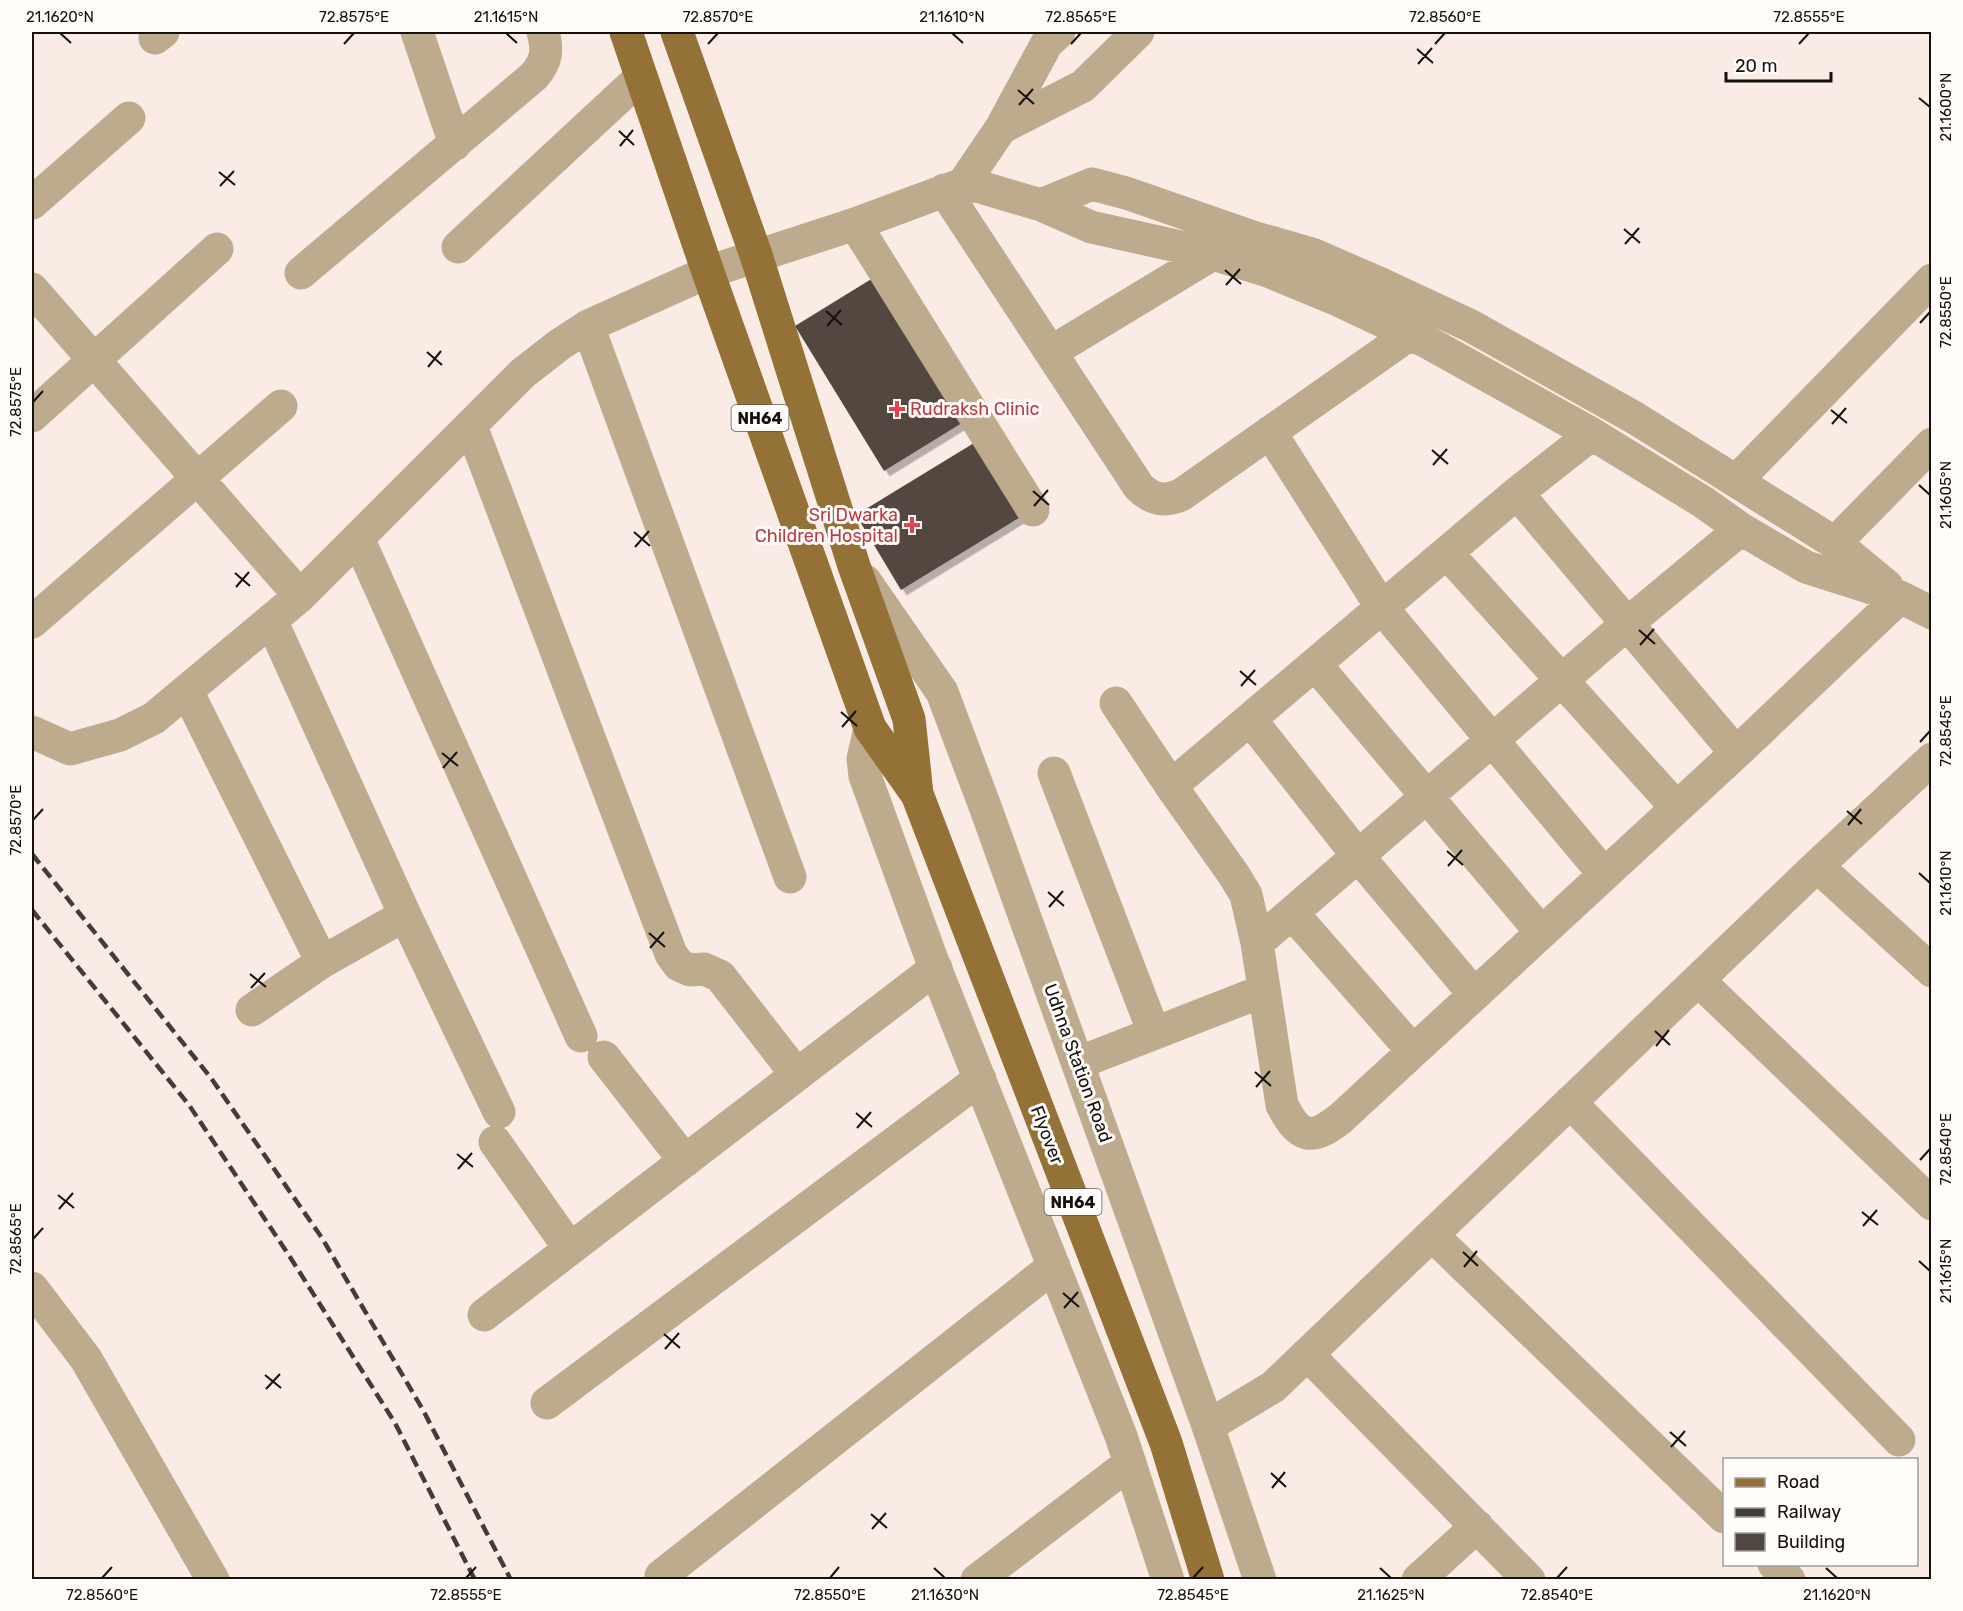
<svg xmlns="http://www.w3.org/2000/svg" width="1963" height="1611" viewBox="0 0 1963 1611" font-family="Rubik,sans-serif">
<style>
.building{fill:#524741;filter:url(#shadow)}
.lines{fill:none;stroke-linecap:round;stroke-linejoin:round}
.minor{stroke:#beab8d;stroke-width:33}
.major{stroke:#947136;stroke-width:33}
.rail{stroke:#433d39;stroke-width:4.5;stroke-dasharray:12 6;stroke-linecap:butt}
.ticks{fill:none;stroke:#15110e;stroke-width:2}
.health-dot{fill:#e0444e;stroke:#fffcfa;stroke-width:2}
.labels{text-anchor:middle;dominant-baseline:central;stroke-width:6;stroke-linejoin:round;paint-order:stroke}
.shield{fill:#fffcfa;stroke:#5b5855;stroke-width:1.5}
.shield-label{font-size:16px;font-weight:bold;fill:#15110e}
.health-label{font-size:18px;fill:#be3a42;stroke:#fffcfa;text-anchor:start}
.street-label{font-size:18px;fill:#15110e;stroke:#fffcfa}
.neatline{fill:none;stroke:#15110e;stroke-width:2}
.ticks-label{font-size:15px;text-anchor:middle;fill:#15110e}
</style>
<defs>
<filter id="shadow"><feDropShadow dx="5.5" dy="5.5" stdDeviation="0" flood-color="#0004"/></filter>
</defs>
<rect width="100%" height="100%" fill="#faece5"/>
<path class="building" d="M873 278 962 423 884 471 795 326Z
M974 443 1019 518 901 590 856 515Z"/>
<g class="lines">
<path class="minor" d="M417 32 455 144
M155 38 163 32
M1001 128 1083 86 1138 32
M963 184 1001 128 1047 43 1059 32
M944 190 1139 487C1153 500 1163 502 1181 495L1410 334
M32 203 129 118
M1041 205 1092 184 1126 193 1256 238 1312 254 1381 284 1471 326 1635 418 1835 543 1887 586
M855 224 1033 510
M458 247 641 77
M301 273 534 76C547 61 548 50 543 32
M32 289 300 596
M588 326 790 877
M1051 352 1213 254
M32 416 217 249
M471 426 671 954 679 965 690 970 704 969 720 976 797 1075
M1270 432 1382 608 1604 874
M1736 481 1932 280
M1517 493 1736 753
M358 538 581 1036
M1835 543 1932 444
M1447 553 1676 807
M865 581 942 692 986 809 1208 1426 1260 1580
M271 620 405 915 499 1112
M32 622 281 406
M1315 664 1541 932
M187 691 322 962
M1116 703 1171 786 1234 875 1246 895 1257 943 1282 1105C1299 1138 1311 1142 1341 1118L1736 753 1900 597
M1250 719 1358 856 1474 994
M870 728 863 759 865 776 931 957 1121 1436 1168 1580
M32 732 70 749 120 735 154 718 300 596 523 373 559 345 588 326 708 272 855 224 963 184 980 187 1041 205 1091 227 1213 254 1268 271 1338 300 1427 342 1592 434 1703 502 1741 529 1806 567 1900 597 1932 613
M1054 773 1154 1033
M1171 786 1517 493 1592 434
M1817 866 1932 971
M1292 913 1413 1051
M1257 943 1628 623 1741 529
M1698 980 1932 1204
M252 1010 322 962 405 915
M604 1057 685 1161
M1078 1063 1263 991
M1570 1102 1899 1440
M495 1142 570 1249
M1432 1235 1724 1517
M32 1288 86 1359 213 1580
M484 1315 936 968
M1307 1354 1529 1580
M547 1403 980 1079
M1208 1426 1273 1387 1817 866 1932 759
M1774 1564 1789 1580
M661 1576 1054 1266
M977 1580 1130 1463
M1418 1580 1477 1526"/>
<path class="major" d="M626 32 708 272 870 728 916 793
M677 32 756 255 854 566 909 719 917 794 1166 1443 1208 1580"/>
<path class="rail" d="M32 854 211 1078 322 1238 423 1410 511 1580
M32 910 189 1105 290 1257 395 1423 475 1580"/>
</g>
<path class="ticks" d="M60 33 71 43M506 33 517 43M952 33 963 43M344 44 354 33M708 44 718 33M1071 44 1081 33M1435 44 1445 33M1799 44 1809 33M1417 49 1433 63M1418 64 1432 48M1018 90 1034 104M1919 98 1930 107M1019 105 1033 89M619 131 634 145M620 146 633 130M219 172 235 185M220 186 234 171M1624 229 1640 243M1625 244 1639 228M1225 270 1241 284M1226 285 1240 269M826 311 842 325M1920 323 1930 312M827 326 841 310M427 352 442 365M428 367 441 351M33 402 43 391M1831 410 1847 423M1832 424 1846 408M1432 450 1448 464M1433 465 1447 449M1919 485 1930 495M1033 491 1049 505M1034 506 1048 490M634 532 650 546M635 547 649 531M235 573 250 586M236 587 249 572M1639 630 1655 644M1640 645 1654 629M1240 671 1256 685M1241 686 1255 670M841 712 857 726M842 727 856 711M1920 742 1930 731M442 753 458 766M443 768 457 752M1847 811 1862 824M33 820 43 809M1848 825 1861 809M1447 851 1463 865M1448 866 1462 850M1919 873 1930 883M1048 892 1064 906M1049 907 1063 891M649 933 665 947M650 948 664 932M250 974 266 987M251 988 265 973M1655 1031 1670 1045M1656 1046 1669 1030M1255 1072 1271 1086M1256 1087 1270 1071M856 1113 872 1127M857 1128 871 1112M457 1154 473 1167M1920 1160 1930 1149M458 1169 472 1153M58 1195 74 1208M59 1209 73 1193M1862 1212 1878 1225M1863 1226 1877 1210M33 1239 43 1228M1463 1252 1478 1266M1919 1261 1930 1271M1464 1267 1477 1251M1063 1293 1079 1307M1064 1308 1078 1292M664 1334 680 1348M665 1349 679 1333M265 1375 281 1388M266 1389 280 1374M1670 1432 1686 1446M1671 1447 1685 1431M1271 1473 1286 1487M1272 1488 1285 1472M871 1514 887 1528M872 1529 886 1513M934 1568 945 1578M1380 1568 1391 1578M1826 1568 1837 1578M102 1578 112 1567M466 1578 476 1567M830 1578 839 1567M1193 1578 1203 1567M1557 1578 1567 1567"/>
<g class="health-dot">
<path d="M894 400h6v6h6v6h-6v6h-6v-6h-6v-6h6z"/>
<path d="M909 516h6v6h6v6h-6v6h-6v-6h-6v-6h6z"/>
</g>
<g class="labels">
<g class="shield">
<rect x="731.5" y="405" width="57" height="26" rx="4.5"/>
<rect x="1044.5" y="1189" width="57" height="26" rx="4.5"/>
</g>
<g class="shield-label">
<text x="760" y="418">NH64</text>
<text x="1073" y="1202">NH64</text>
</g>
<g class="health-label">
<text x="910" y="409">Rudraksh Clinic</text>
<text x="898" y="515" text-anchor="end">Sri Dwarka<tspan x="898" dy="21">Children Hospital</tspan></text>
</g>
<g class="street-label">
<text transform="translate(1078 1063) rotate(70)">Udhna Station Road</text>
<text transform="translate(1047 1135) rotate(69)">Flyover</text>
</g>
</g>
<rect width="1963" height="1611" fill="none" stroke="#fffcfa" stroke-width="66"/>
<rect x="1723" y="1458" width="195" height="108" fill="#fffcfa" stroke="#a19e9c" stroke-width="1.5"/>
<rect x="1735" y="1478" width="30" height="9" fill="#947136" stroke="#a19e9c" stroke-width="1.5"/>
<text x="1777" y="1488" font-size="18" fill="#15110e">Road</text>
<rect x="1735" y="1508" width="30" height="9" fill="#433d39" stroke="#a19e9c" stroke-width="1.5"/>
<text x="1777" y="1518" font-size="18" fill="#15110e">Railway</text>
<rect x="1735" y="1533" width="30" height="18" fill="#524741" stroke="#a19e9c" stroke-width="1.5"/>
<text x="1777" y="1548" font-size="18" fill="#15110e">Building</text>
<path d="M1726 72v9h105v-9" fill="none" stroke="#15110e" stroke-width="3"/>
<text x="1735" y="72" font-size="18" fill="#15110e" stroke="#fffcfa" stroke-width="4.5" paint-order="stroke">20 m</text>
<rect x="33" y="33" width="1897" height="1545" class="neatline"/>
<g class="ticks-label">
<text x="60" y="22">21.1620°N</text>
<text x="354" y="22">72.8575°E</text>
<text x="506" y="22">21.1615°N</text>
<text x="718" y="22">72.8570°E</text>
<text x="952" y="22">21.1610°N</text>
<text x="1081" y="22">72.8565°E</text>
<text x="1445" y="22">72.8560°E</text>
<text x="1809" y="22">72.8555°E</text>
<text transform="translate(1946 107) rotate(-90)" y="5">21.1600°N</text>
<text transform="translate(1946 312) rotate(-90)" y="5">72.8550°E</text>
<text transform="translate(16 402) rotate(-90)" y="5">72.8575°E</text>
<text transform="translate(1946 495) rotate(-90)" y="5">21.1605°N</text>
<text transform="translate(1946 731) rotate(-90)" y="5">72.8545°E</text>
<text transform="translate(16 820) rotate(-90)" y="5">72.8570°E</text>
<text transform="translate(1946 883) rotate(-90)" y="5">21.1610°N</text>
<text transform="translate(1946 1149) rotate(-90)" y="5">72.8540°E</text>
<text transform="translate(16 1239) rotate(-90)" y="5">72.8565°E</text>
<text transform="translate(1946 1271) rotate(-90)" y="5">21.1615°N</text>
<text x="102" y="1600">72.8560°E</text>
<text x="466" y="1600">72.8555°E</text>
<text x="830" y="1600">72.8550°E</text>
<text x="945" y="1600">21.1630°N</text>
<text x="1193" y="1600">72.8545°E</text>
<text x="1391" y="1600">21.1625°N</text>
<text x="1557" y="1600">72.8540°E</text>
<text x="1837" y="1600">21.1620°N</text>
</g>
</svg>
